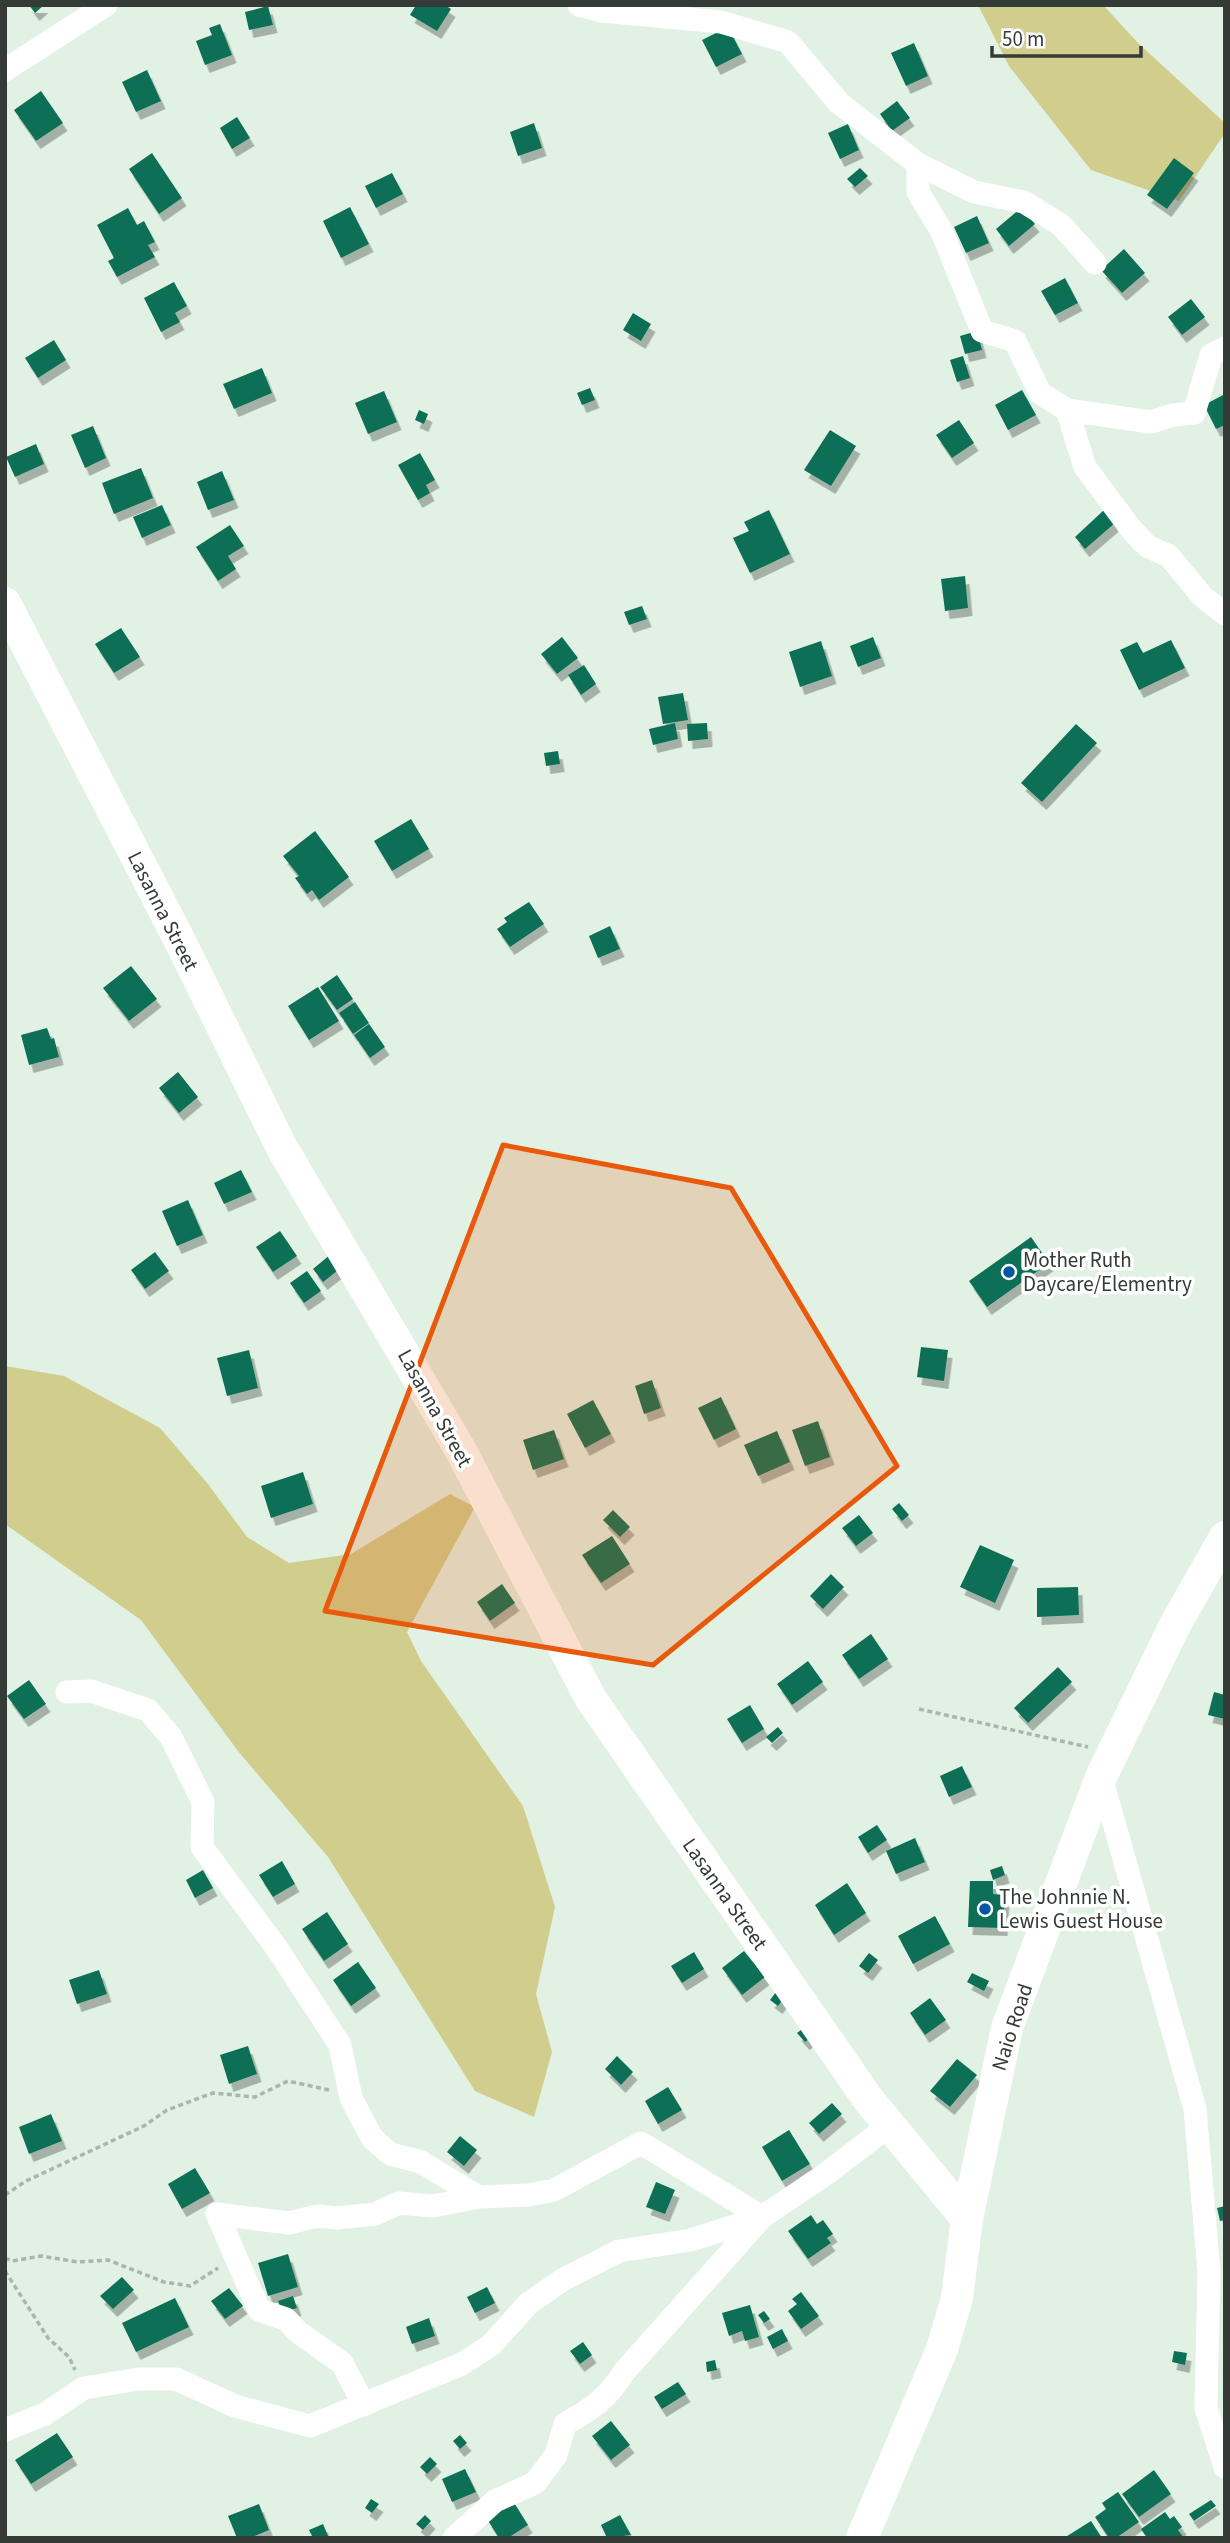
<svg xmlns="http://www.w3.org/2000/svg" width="1230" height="2543" viewBox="0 0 1230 2543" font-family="'Source Sans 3',sans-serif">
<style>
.green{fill:#d0cd8d}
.building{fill:#116f56;filter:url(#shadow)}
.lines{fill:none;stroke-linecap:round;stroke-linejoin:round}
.path{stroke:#a9b6ab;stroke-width:3.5;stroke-dasharray:5 3.5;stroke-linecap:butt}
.street{stroke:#fff;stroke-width:23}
.secondary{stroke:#fff;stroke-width:32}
.marked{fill:#e8590c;fill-opacity:0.2;stroke:#e8590c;stroke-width:5;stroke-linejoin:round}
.poi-dot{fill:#0356a4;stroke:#fff;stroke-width:2.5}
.labels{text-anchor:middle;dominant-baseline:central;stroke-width:7;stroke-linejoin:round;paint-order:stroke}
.street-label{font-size:21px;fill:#343a35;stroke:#fff}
.poi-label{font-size:21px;fill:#343a35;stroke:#fff;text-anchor:start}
</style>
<defs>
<filter id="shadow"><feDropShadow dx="4.5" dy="8" stdDeviation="0" flood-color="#0004"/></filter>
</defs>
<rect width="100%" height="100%" fill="#e1f1e3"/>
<path class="green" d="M978 5H1103L1138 43 1225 123V133L1179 201 1091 170 1009 66Z
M5 1366 64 1376 160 1428 208 1484 247 1537 289 1563 351 1554 450 1494 475 1507 407 1632 421 1661 523 1806 555 1907 536 1994 552 2052 534 2117 475 2091 328 1857 238 1751 141 1620 5 1524Z"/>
<path class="building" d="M29 5H44L35 13Z
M416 5H445L451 9 437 31 410 15Z
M268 6 273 25 249 30 245 12Z
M220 24 232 55 205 65 196 41 212 35 209 28Z
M728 27 742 54 716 67 702 40Z
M914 43 928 76 906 86 891 53Z
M147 70 161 101 136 112 122 82Z
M41 91 63 123 36 141 14 110Z
M897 101 910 118 892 131 880 114Z
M237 117 250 138 232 149 220 128Z
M534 123 542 148 518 156 510 132Z
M848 124 859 150 840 159 828 133Z
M152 153 182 198 159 214 129 169Z
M1174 158 1194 173 1167 209 1147 195Z
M860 168 868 176 855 187 847 179Z
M392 173 403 194 376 208 365 186Z
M350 207 369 244 341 258 323 221Z
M128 208 137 225 144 221 155 242 148 245 155 257 117 277 108 261 114 258 97 225Z
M1021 208 1035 224 1009 246 996 229Z
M977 216 989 243 966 253 954 227Z
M1124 249 1145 273 1122 293 1101 270Z
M1065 278 1078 303 1055 315 1041 291Z
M174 282 187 306 175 313 180 322 161 332 144 298Z
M1191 299 1205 317 1182 335 1168 317Z
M633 313 651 324 641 341 623 330Z
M977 331 982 350 965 354 960 336Z
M54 340 66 360 38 378 25 358Z
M963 356 970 378 957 382 950 360Z
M262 368 272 393 234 409 223 384Z
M590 388 595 400 582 405 577 393Z
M1022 390 1036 415 1008 430 995 405Z
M384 391 397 422 368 434 355 403Z
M1225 394V425L1216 429 1204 405Z
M419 410 428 414 424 424 415 420Z
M959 420 974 443 952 458 936 435Z
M93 426 106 458 85 468 71 435Z
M830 430 856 446 831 486 804 470Z
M36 444 44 464 15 477 6 457Z
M420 453 435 480 426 485 430 493 418 500 398 465Z
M141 468 153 498 114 514 102 483Z
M222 471 234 500 208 510 197 482Z
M162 505 171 525 142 538 133 517Z
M769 510 790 554 750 573 733 538 749 531 744 522Z
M1104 510 1115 523 1085 549 1075 537Z
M230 525 244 546 228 556 236 569 218 581 196 547Z
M965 576 968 608 945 611 941 579Z
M642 606 647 619 629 625 624 612Z
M121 628 140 657 114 673 95 644Z
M562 637 578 658 557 674 541 654Z
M873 637 881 658 858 667 850 646Z
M1171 640 1185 668 1139 690 1120 650 1137 642 1143 653Z
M821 641 832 676 800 687 789 652Z
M584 665 596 684 581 695 568 675Z
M683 693 688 720 663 724 658 697Z
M675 723 678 739 653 745 649 729Z
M707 723 708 739 688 741 687 724Z
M1076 724 1097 743 1042 802 1021 783Z
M558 751 560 764 546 766 544 753Z
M411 819 429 849 392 871 374 841Z
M315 831 349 877 319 900 312 890 307 894 295 878 299 876 283 856Z
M529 902 544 924 510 947 497 929 507 922 504 918Z
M610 926 620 949 598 958 589 936Z
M131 966 157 999 129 1021 103 988Z
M337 975 353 999 337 1010 320 987Z
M318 987 339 1021 309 1040 288 1006Z
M355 1002 369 1023 353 1034 339 1013Z
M369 1024 385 1047 370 1058 354 1035Z
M47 1028 51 1039 54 1038 59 1057 29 1065 21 1035Z
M178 1072 198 1097 179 1113 159 1088Z
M241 1170 252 1192 224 1204 214 1183Z
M188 1200 203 1235 177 1246 162 1211Z
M280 1231 297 1256 273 1272 256 1247Z
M1031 1237 1049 1263 987 1307 969 1281Z
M155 1252 169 1271 145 1289 131 1270Z
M331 1254 341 1268 323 1282 313 1269Z
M307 1271 321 1291 304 1303 290 1283Z
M921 1347 948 1350 944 1381 917 1377Z
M249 1350 258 1388 227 1396 217 1358Z
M652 1380 661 1408 644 1414 635 1386Z
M721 1397 736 1429 714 1440 698 1408Z
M593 1400 611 1434 585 1448 567 1414Z
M818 1421 830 1457 805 1466 792 1430Z
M554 1430 564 1459 533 1470 523 1440Z
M777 1431 790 1462 758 1476 744 1445Z
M303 1472 313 1504 271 1518 261 1486Z
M899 1503 909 1515 902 1521 892 1509Z
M613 1510 630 1527 620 1537 603 1520Z
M859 1515 873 1533 856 1546 842 1528Z
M612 1536 630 1564 601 1583 582 1555Z
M980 1545 1014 1560 995 1603 960 1587Z
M831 1574 844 1587 823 1609 810 1596Z
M502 1584 515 1603 490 1621 477 1602Z
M1078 1587 1079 1615 1037 1617V1588Z
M871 1634 888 1659 859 1679 842 1655Z
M808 1661 823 1682 792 1705 777 1684Z
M1058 1667 1072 1682 1028 1723 1014 1708Z
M29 1680 46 1704 24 1719 7 1696Z
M1214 1692 1225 1695V1719L1208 1715Z
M750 1705 764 1729 742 1743 727 1719Z
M778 1727 783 1733 772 1743 766 1737Z
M962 1766 972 1787 949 1797 940 1776Z
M877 1825 887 1840 868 1853 858 1837Z
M915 1838 925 1862 896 1874 886 1851Z
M282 1861 295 1884 273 1897 259 1875Z
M1002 1866 1005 1875 993 1880 990 1870Z
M203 1870 213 1888 195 1898 186 1880Z
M970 1881H993V1894L1005 1895 1003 1928 968 1927Z
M847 1883 866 1913 834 1935 815 1905Z
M327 1912 348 1944 324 1961 302 1929Z
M935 1916 950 1944 913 1964 898 1936Z
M744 1951 765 1977 742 1995 722 1968Z
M694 1952 704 1969 682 1983 671 1966Z
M869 1953 878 1960 868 1973 859 1966Z
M358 1962 376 1988 351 2006 333 1980Z
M99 1970 107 1994 77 2004 69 1980Z
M972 1973 989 1981 984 1991 967 1982Z
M779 1988 787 1994 778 2006 770 2000Z
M930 1998 946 2020 925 2035 910 2013Z
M809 2024 817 2033 805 2042 797 2033Z
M248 2046 257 2074 229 2084 220 2055Z
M617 2056 633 2072 621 2085 605 2069Z
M957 2059 977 2075 950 2107 930 2091Z
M668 2087 682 2110 658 2124 645 2101Z
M832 2103 842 2114 819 2134 809 2123Z
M51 2114 62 2141 29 2154 19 2127Z
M789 2130 810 2164 782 2181 762 2147Z
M460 2136 477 2150 464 2166 447 2152Z
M195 2168 210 2193 182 2209 168 2184Z
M656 2182 675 2190 665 2214 646 2207Z
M1225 2206V2220L1220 2221 1217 2208Z
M811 2215 817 2224 823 2220 833 2234 827 2238 831 2243 808 2259 788 2231Z
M288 2254 298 2287 268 2296 258 2263Z
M122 2277 134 2290 113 2309 100 2296Z
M487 2287 495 2303 475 2313 467 2297Z
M229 2288 243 2306 225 2319 211 2301Z
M801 2292 819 2316 801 2329 788 2311 797 2304 792 2299Z
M293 2296 297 2308 282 2313 278 2301Z
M175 2298 189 2327 136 2352 122 2323Z
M750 2305 759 2337 745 2341 742 2331 729 2336 722 2313Z
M764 2311 770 2319 764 2323 758 2315Z
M429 2318 435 2336 412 2344 406 2327Z
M782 2329 788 2341 773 2349 767 2337Z
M583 2342 592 2355 580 2364 570 2351Z
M1174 2351 1187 2353 1185 2365 1172 2362Z
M715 2360 717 2370 707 2372 706 2362Z
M678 2382 686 2394 662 2409 654 2397Z
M611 2421 630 2445 611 2460 592 2436Z
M57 2433 73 2457 31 2484 15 2460Z
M460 2435 467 2443 460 2449 453 2441Z
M430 2457 437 2464 427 2474 420 2467Z
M465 2469 476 2492 452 2502 442 2479Z
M1154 2470 1171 2494 1139 2517 1122 2494Z
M1118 2492 1139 2522 1116 2538H1109L1095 2517 1106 2509 1102 2503Z
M371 2499 379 2504 372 2513 365 2508Z
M1211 2500 1216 2506 1194 2521 1189 2514Z
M513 2501 528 2525 508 2538H499L487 2519Z
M259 2504 269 2530 250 2538H237L228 2516Z
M1165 2512 1170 2519 1174 2516 1182 2527 1178 2530 1184 2538H1147L1141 2529Z
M425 2515 431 2521 423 2530 416 2524Z
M620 2515 631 2535 607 2538 601 2525Z
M1091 2521 1102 2538H1064Z
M323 2524 329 2538H313L309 2530Z"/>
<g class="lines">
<path class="path" d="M919 1709 1088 1747
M5 2195 26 2181 144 2126 167 2110 213 2093 255 2097 288 2081 329 2090
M5 2258 12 2261 41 2256 78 2262 108 2260 164 2282 190 2286 218 2268
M5 2271 48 2338 69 2357 75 2370"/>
<path class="street" d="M579 5 602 11 721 22 788 42 839 103 918 164 974 192 1024 202 1061 225 1095 263
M5 70 106 5
M918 164V192L942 232 982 331 1015 341 1040 393 1067 410 1151 422 1173 415 1194 413 1211 355 1225 348
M1067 410 1085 467 1131 529 1147 546 1169 556 1203 597 1225 614
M67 1692 91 1691 148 1710 171 1737 203 1802 202 1847 276 1947 340 2045 351 2098 372 2138 390 2154 421 2162 479 2197
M1101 1777 1195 2109 1209 2271 1206 2408 1225 2467
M364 2405 342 2363 298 2332 286 2319 259 2310 217 2214 289 2223 317 2216 337 2218 375 2214 399 2203 433 2206 479 2197 529 2195 554 2190 641 2143 762 2217 624 2372C608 2398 592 2409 565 2424L556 2455 535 2483 495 2501 454 2538
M5 2430 45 2414 84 2388 139 2379H176L235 2406 310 2426 462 2364 491 2345 529 2303 564 2279 619 2251 691 2240 762 2217 826 2174 890 2125"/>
<path class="secondary" d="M5 603 180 941 282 1148 460 1449 591 1699 868 2099 967 2219
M862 2538 942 2349 957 2298 967 2219 1007 2028 1101 1777 1175 1625 1225 1537"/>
</g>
<path class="marked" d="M503 1145 731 1188 897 1466 653 1665 325 1611Z"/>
<g class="poi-dot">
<circle cx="1009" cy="1272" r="7"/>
<circle cx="985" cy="1909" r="7"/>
</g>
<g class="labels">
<g class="street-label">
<text transform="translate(163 911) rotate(63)">Lasanna Street</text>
<text transform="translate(435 1408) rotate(61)">Lasanna Street</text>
<text transform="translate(725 1894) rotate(55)">Lasanna Street</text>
<text transform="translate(1012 2027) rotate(-72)">Naio Road</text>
</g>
<g class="poi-label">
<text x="1023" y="1260">Mother Ruth<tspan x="1023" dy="24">Daycare/Elementry</tspan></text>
<text x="999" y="1897">The Johnnie N.<tspan x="999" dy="24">Lewis Guest House</tspan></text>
</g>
</g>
<rect width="1230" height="2543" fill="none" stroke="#343a35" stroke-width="14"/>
<path d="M992 46v10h149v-10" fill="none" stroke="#343a35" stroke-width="3.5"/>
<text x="1002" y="46" font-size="21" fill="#343a35" stroke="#ffffff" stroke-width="5" paint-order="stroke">50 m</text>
</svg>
